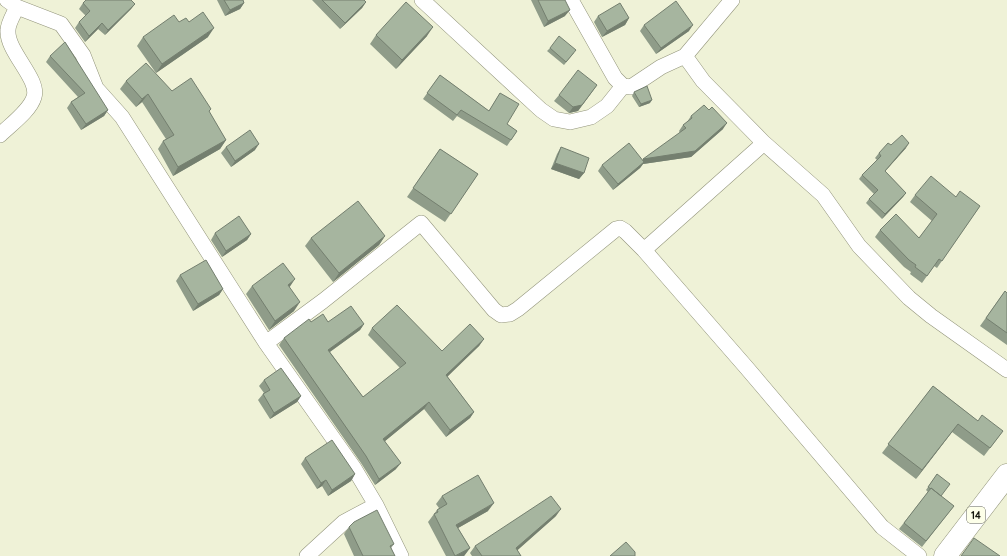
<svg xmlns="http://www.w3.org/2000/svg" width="1007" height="556" viewBox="0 0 1007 556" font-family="Quicksand,sans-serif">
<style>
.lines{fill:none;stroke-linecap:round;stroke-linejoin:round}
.street-casing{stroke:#92947b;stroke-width:16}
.primary-casing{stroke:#92947b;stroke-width:23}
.street{stroke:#fff;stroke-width:15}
.primary{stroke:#fff;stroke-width:22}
.wall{fill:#8f9c89}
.shaded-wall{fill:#747f6f}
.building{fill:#a6b59f;stroke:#747f6f}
.labels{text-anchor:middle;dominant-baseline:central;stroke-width:4;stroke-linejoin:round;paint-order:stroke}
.shield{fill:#fdffe9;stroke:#5b5d50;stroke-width:1}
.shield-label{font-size:10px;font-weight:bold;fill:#16170e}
</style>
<rect width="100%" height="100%" fill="#eff2d7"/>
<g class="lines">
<defs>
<path id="street" d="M7 0 17 7 61 24 83 55 96 88 122 117 266 343 354 468 376 505 401 556
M422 0 541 110 554 119 570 122 591 117 607 106 623 86
M571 0 615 78 623 86 631 87 661 67 685 56 732 0
M685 56 703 81 764 143 823 195 859 246 909 298 931 316 1007 370
M0 135C10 125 30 111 34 97 40 79 6 51 8 30 8 23 14 14 17 7
M644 250 764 143
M266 343 323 301 421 223 494 310 501 315 510 314 518 309 616 229 620 228 625 231 644 250 746 367 882 527 919 556
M307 556 344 522 376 505"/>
<path id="primary" d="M945 556 1007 475"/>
</defs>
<use href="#street" class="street-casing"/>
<use href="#primary" class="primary-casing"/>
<use href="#street" class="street"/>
<use href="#primary" class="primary"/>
</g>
<path class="wall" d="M217 0H243L244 3 240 9 225 16Z
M312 0H364L366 2 362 8 340 29Z
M531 0H565V16L544 27Z
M83 3 135 4 131 9 105 35 98 29 85 42 75 28 79 22 86 16 79 9Z
M598 16 629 18 625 25 602 37 594 22Z
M179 22H189L208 37 156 73 137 46 143 37Z
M644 25 689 31 656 54 640 31Z
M376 35 427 36 396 69 370 44Z
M550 48 574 53 564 65 547 51Z
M50 56 108 110 104 116 81 130 67 108 71 102 78 97 46 62Z
M440 75 489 111 500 93 507 124 517 131 507 146 457 116 453 121 423 99Z
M126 81 172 91 211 109 209 112 226 140 220 149 173 176 158 149 163 141 166 139 142 102 136 107 120 89Z
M597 85 578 111 569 113 554 101 559 95Z
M634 92 650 103 639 107 632 96Z
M691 116 723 129 691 157 643 164 640 168 613 190 598 171 602 165 643 160 680 133 679 131 683 125 687 122Z
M891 145 906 148 885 171 906 193 903 197 882 219 866 203 869 199 874 194 859 179 862 175 877 160 875 158 879 153Z
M226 147 255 150 231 167 221 153Z
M561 147 584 173 579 179 551 169 557 154Z
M440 149 478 174 445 222 407 197Z
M915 195 956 197 980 206 937 268 934 266 922 283 910 274 911 272 904 267 875 237 880 230 919 238 932 221 910 202Z
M215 233 251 234 247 240 222 257 211 240Z
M385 236 379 245 333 282 305 246 311 238Z
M180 275 223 289 219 295 193 311 176 281Z
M252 286 289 287 294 311 269 330 246 294Z
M1005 291 1007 293V345L980 326Z
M311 322H328L364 324 360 330 330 352 363 397 400 368 368 335 372 328 442 351 484 339 479 346 447 376 474 412 470 418 446 437 424 409 385 441 396 469 375 485 361 463 279 345 284 338Z
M264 380 301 396 297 402 270 419 258 400 263 394 264 393 259 386Z
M933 386 978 421 1003 431 984 456 952 432 916 479 882 453Z
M305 458 355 474 351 481 328 496 322 486 317 489 301 464Z
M937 474 941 496 954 506 922 547 899 529 928 492 926 490Z
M442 496 488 511 458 528 470 548 464 556H446L428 522 437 510 439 508 436 504Z
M556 516 517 550 521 556H472L470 553 475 546Z
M349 527 394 544 391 548 395 556H354L344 534Z"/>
<path class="shaded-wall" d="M366 2 362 8 340 29 345 23Z
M244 3 240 9 225 16 230 10Z
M135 4 131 9 105 35 108 30Z
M570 10 565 16 544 27 548 21Z
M629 18 625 25 602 37 607 31Z
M102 23 98 29 85 42 89 36Z
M693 25 689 31 656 54 661 48Z
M433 27 427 36 396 69 402 60Z
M214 28 208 37 156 73 162 64Z
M597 85 578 111 569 113 573 107Z
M148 94 142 102 136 107 142 99Z
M652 100 650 103 639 107 641 104Z
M108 110 104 116 81 130 86 124Z
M727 123 723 129 691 157 643 164 640 168 613 190 618 184 639 165 643 159Z
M226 140 220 149 173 176 178 167Z
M909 143 906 148 881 176 885 171Z
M259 144 255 150 231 167 235 161Z
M555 163 584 173 579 179 551 169Z
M906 193 903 197 882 219 885 214Z
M251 234 247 240 222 257 226 251Z
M385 236 379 245 333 282 339 273Z
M295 279 289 288 288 285Z
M223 289 219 295 193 311 198 304Z
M300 302 294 311 269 330 275 321Z
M364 324 360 330 324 356 328 350Z
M484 339 479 346 442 382 446 375Z
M301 396 297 402 270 419 274 413Z
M429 402 424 409 379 446 383 439Z
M474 412 470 418 446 437 450 430Z
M958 424 952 432 916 479 922 470Z
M401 463 396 469 375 485 379 479Z
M355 474 351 481 328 496 332 490Z
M326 480 322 486 317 489 321 483Z
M494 503 488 511 451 532 456 525Z
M561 509 556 516 511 556 516 548Z
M470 548 464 556H456Z"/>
<path class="building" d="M86 0H131L135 4 108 30 102 23 89 36 79 22 90 11 83 3Z
M224 0H243L244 3 230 10Z
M322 0H364L366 2 345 23Z
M538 0H565L570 10 548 21Z
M676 1 693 25 661 48 644 25Z
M406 2 433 27 402 60 376 35Z
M620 3 629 18 607 31 598 16Z
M203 12 214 28 162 64 143 37 174 15 179 22 186 18 189 22Z
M559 36 576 50 566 62 550 48Z
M65 42 108 110 86 124 71 102 85 93 50 56Z
M146 63 172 91 191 78 211 109 209 111 226 140 178 167 163 141 174 135 148 94 142 99 126 81Z
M578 70 597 85 582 105 573 107 559 95Z
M440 75 489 111 500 93 519 104 507 124 517 131 511 140 461 110 457 115 427 93Z
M647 86 652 100 641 104 634 92Z
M704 105 709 110 712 107 727 123 695 151 643 159 686 128 683 125 692 118 691 116Z
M250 130 259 144 235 161 226 147Z
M902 135 909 143 885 171 906 193 885 214 869 199 878 190 862 175 881 156 879 153 888 143 891 145Z
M629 143 644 162 618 184 602 165Z
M561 147 589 158 584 173 555 163Z
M440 149 478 174 451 214 413 188Z
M931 176 956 197 960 191 980 206 942 261 939 259 927 276 915 267 916 265 909 260 880 230 896 214 919 238 937 214 915 195Z
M358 201 385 236 339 273 311 238Z
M239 216 251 234 226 251 215 233Z
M206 260 223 289 198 304 180 275Z
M283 263 295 279 288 285 300 302 275 321 252 286Z
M1005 291 1007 293V333L986 318Z
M397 305 442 351 470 324 484 339 446 375 474 412 450 430 429 402 383 439 401 463 379 479 366 456 284 338 309 319 311 322 323 314 328 322 351 306 364 324 328 350 363 397 406 363 372 328Z
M281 368 301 396 274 413 263 394 270 390 264 380Z
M933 386 978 421 982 415 1003 431 990 448 958 424 922 470 888 444Z
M332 440 355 474 332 490 326 480 321 483 305 458Z
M937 474 950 484 941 496 931 488V489L928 487Z
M478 475 494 503 456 525 470 548 455 556 434 514 438 512 437 510 447 504 442 496Z
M931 488 954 506 926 541 904 523Z
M551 496 561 509 516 548 521 556H482L475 546Z
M377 510 394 544 390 546 395 556H363L349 527 354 522Z
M974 538 1000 556H961Z
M626 542 635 552V556H610Z"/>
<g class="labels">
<rect class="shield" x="967" y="507" width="18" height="16" rx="3"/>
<g class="shield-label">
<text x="976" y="515">14</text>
</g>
</g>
</svg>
